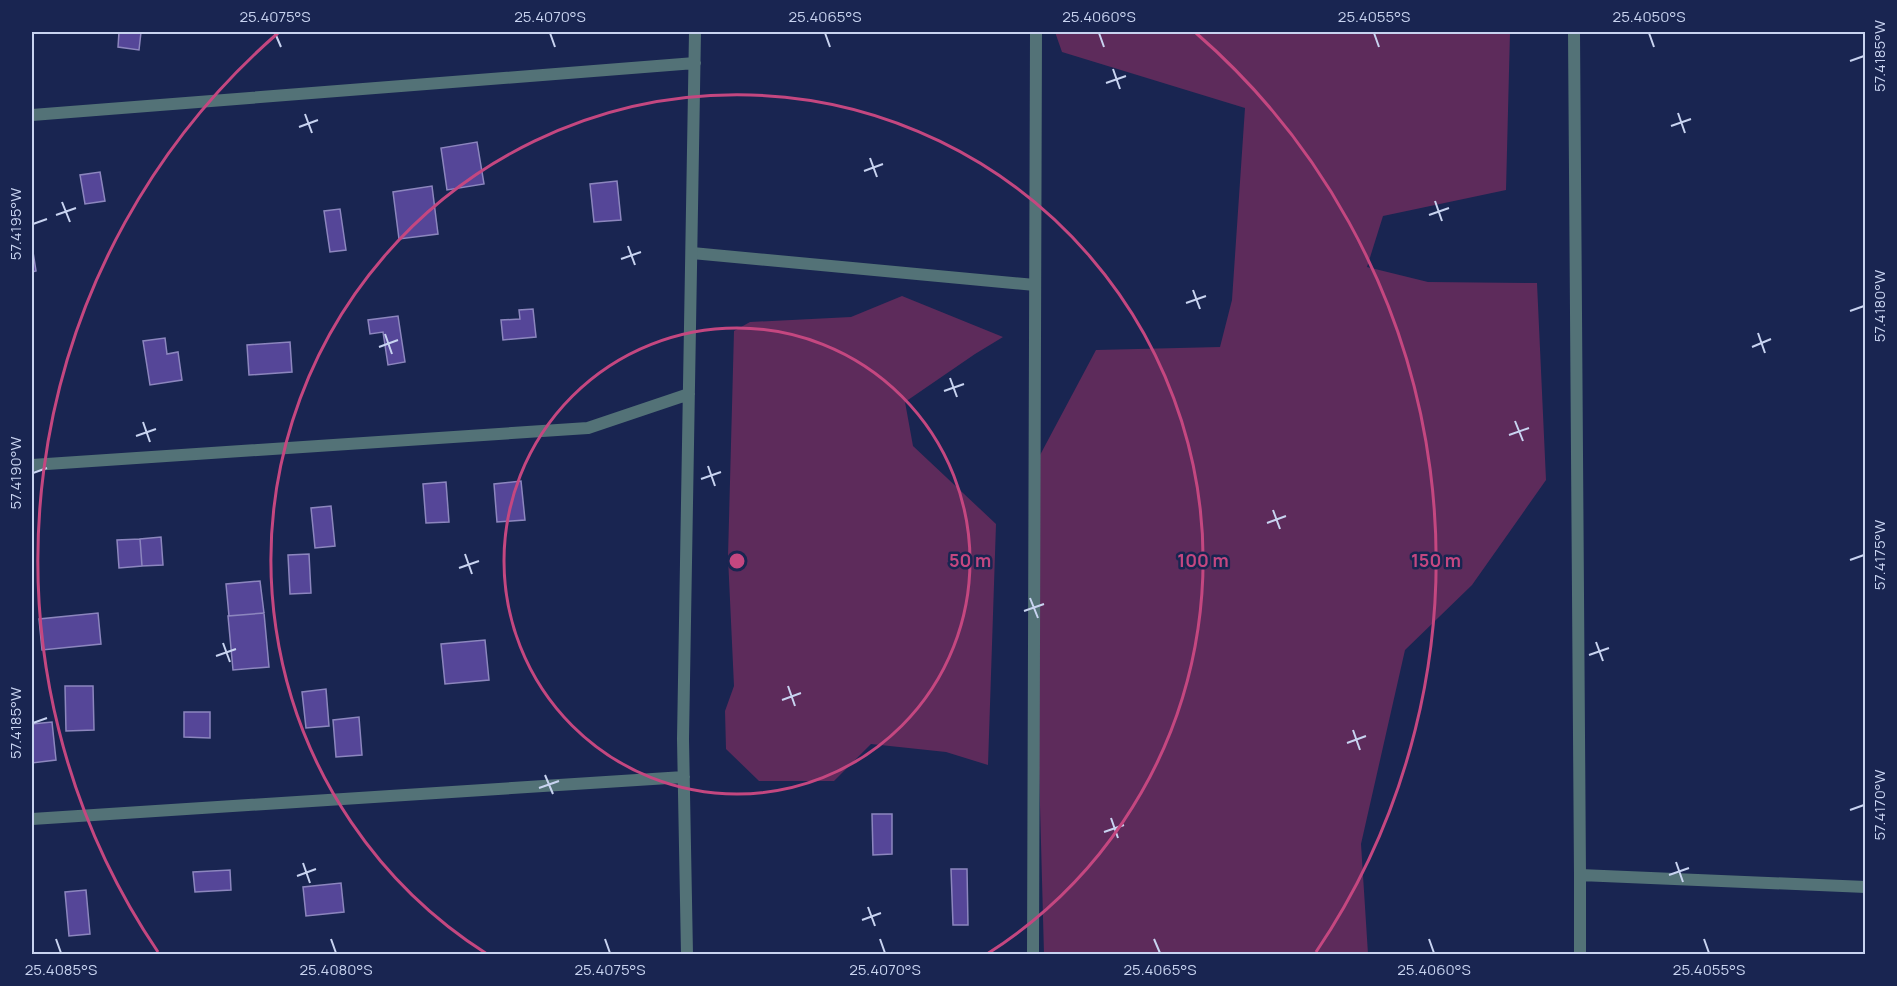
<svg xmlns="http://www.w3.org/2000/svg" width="1897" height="986" viewBox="0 0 1897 986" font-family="Manrope,sans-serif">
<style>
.green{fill:#5d2b5b}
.building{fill:#554698;stroke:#8c86be;stroke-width:1.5}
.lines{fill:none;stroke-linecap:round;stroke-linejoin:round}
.service{stroke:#537277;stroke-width:12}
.minor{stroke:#537277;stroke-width:12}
.ticks{fill:none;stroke:#c8d3f0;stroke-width:2}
.ring{fill:none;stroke:#c44780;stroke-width:3}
.centre{fill:#c44780;stroke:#192551;stroke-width:3}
.ring-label{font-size:18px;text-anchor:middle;font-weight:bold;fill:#c44780;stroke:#192551;stroke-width:5;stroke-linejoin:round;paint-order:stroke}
.neatline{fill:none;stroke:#c8d3f0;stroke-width:2}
.ticks-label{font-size:15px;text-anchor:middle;fill:#c8d3f0}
</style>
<rect width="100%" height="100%" fill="#192551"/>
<path class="green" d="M1055 32H1510L1506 190 1383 216 1367 267 1428 282 1537 283 1546 480 1472 585 1405 650 1361 844 1368 954H1044L1031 472 1096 350 1220 347 1232 300 1245 108 1062 52Z
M902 296 1003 337 975 354 905 402 913 446 996 524 988 765 946 752 871 744 834 781H759L726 749 725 711 734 686 728 557 734 331 750 322 851 317Z"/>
<path class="building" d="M119 32H141L139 50 118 47Z
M477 142 484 184 447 190 441 148Z
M100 172 105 201 85 204 80 175Z
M617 181 621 220 594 222 590 184Z
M432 186 438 234 399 239 393 192Z
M340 209 346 250 330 252 324 211Z
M33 252 36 271 32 272V253Z
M533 309 536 337 503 340 501 320 520 319 519 310Z
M398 316 405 362 388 365 383 332 370 334 368 320Z
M165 338 167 354 178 352 182 380 150 385 143 341Z
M290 342 292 372 249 375 247 345Z
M521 481 525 520 497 522 494 484Z
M446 482 449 522 426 523 423 484Z
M331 506 335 546 315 548 311 508Z
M161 537 163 565 142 566 140 539Z
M140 539 142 566 119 568 117 540Z
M309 554 311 593 290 594 288 555Z
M260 581 264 613 229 616 226 584Z
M98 613 101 644 42 650 39 619Z
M264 613 269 667 233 670 228 616Z
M485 640 489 680 445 684 441 644Z
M65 686H93L94 730 66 731Z
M326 689 329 726 306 728 302 692Z
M184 712H210V738L184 737Z
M359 717 362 755 336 757 333 720Z
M52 722 56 760 32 763V724Z
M872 814H892V854L873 855Z
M951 869H967L968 925H953Z
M230 870 231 890 195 892 193 872Z
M341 883 344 912 306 916 303 887Z
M86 890 90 934 69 936 65 892Z"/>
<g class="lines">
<path class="service" d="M692 253 1035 285
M1033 954 1036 32"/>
<path class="minor" d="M1574 32 1580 875
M32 115 695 63
M32 465 588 428 689 394
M32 819 684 777
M687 954 683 739 695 32
M1580 954V875L1866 887"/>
</g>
<path class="ticks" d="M275 33 281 47M550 33 555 47M825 33 830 47M1099 33 1104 47M1374 33 1379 47M1649 33 1654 47M1850 61 1864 56M1113 69 1120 89M1106 83 1126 76M1678 113 1685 133M305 114 312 133M1671 126 1691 119M299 127 318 120M870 158 877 177M864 171 883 164M1435 201 1442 221M62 202 70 222M56 215 76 208M1429 215 1449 208M33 224 47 219M628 246 635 265M621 259 641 252M1193 290 1200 309M1186 303 1206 296M1850 311 1864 306M1758 333 1765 353M385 334 392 354M379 347 398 340M1752 347 1771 339M950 378 957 397M944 391 964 384M1515 421 1523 441M143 422 150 442M1509 435 1529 428M136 436 156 429M708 466 715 486M33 473 47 468M701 479 721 472M1273 510 1280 529M1267 523 1286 516M465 554 472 574M1850 560 1864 555M459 568 479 561M1030 598 1038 618M1024 611 1044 604M1596 642 1603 661M223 643 230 662M1589 655 1609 648M216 656 236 649M788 686 795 706M782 700 801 693M33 723 47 718M1353 730 1360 750M1347 743 1366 736M545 775 553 794M539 788 559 781M1850 810 1864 805M1111 818 1118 838M1104 832 1124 825M1676 862 1683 882M303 863 310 883M1669 875 1689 868M297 876 316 869M868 907 875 926M862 920 881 913M56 939 61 953M331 939 336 953M605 939 610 953M880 939 885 953M1154 939 1160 953M1429 939 1434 953M1704 939 1709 953"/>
<g class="ring">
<circle cx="737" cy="561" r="233"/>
<path d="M487 954A466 466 0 1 1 987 954"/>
<path d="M158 952A699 699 0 0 1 278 33M1196 33A699 699 0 0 1 1316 952"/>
</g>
<circle cx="737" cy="561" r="9" class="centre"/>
<g class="ring-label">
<text x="970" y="567">50 m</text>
<text x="1203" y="567">100 m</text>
<text x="1436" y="567">150 m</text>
</g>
<rect width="1897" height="986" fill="none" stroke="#192551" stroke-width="66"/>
<rect x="33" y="33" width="1831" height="920" class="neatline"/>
<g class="ticks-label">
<text x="275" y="22">25.4075°S</text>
<text x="550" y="22">25.4070°S</text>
<text x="825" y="22">25.4065°S</text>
<text x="1099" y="22">25.4060°S</text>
<text x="1374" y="22">25.4055°S</text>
<text x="1649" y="22">25.4050°S</text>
<text transform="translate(1880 56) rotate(-90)" y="5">57.4185°W</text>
<text transform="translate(16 224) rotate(-90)" y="5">57.4195°W</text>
<text transform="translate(1880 306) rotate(-90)" y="5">57.4180°W</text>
<text transform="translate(16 473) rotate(-90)" y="5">57.4190°W</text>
<text transform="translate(1880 555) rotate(-90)" y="5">57.4175°W</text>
<text transform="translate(16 723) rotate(-90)" y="5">57.4185°W</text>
<text transform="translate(1880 805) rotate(-90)" y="5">57.4170°W</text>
<text x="61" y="975">25.4085°S</text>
<text x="336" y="975">25.4080°S</text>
<text x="610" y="975">25.4075°S</text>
<text x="885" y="975">25.4070°S</text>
<text x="1160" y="975">25.4065°S</text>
<text x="1434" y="975">25.4060°S</text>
<text x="1709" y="975">25.4055°S</text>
</g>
</svg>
